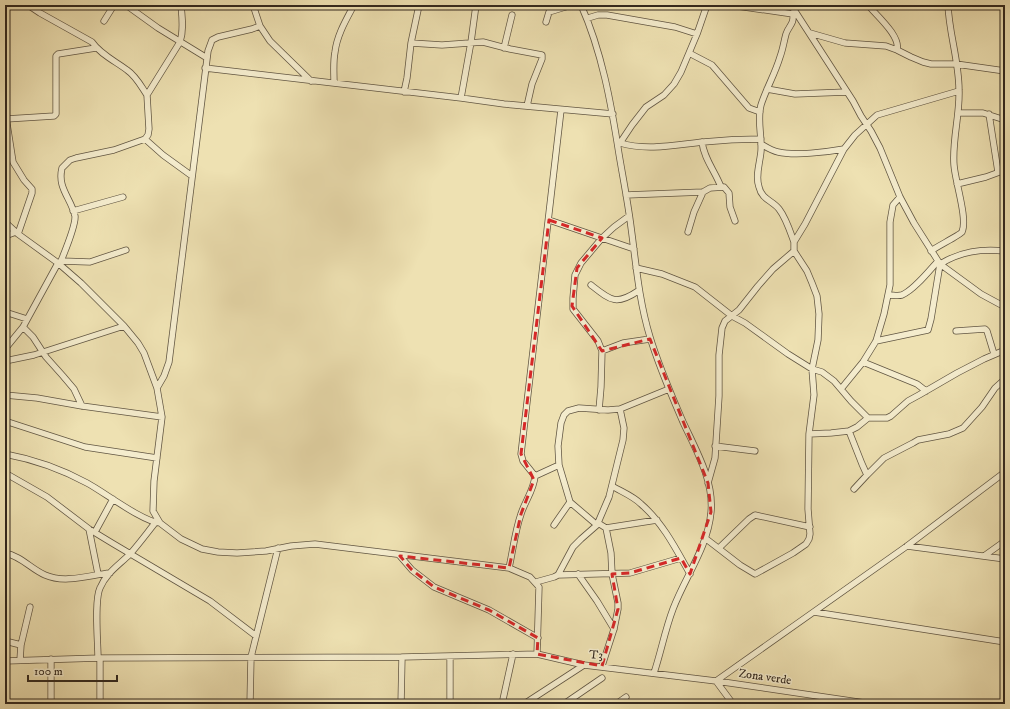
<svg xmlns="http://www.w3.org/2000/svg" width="1010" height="709" viewBox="0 0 1010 709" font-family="'IM FELL DW Pica',serif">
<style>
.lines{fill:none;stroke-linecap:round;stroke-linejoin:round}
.minor-casing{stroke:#615643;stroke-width:7}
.minor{stroke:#f4eccd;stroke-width:5.5}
.marked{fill:none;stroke:#d62828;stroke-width:3;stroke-dasharray:8 5;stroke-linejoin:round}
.labels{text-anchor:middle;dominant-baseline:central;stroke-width:3;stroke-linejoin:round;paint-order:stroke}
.street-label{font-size:12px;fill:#32281e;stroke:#f4eccd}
</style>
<rect width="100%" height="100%" fill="#eee1b2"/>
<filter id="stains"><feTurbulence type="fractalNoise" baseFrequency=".005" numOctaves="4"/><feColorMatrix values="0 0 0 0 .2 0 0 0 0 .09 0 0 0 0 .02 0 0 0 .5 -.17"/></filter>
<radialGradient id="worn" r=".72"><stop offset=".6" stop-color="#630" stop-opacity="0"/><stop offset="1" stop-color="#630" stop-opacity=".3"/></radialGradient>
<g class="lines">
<defs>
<path id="minor" d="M28 5 40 13 92 42C100 54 115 61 127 70 136 76 141 86 147 95
M126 5 158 28 207 58
M253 5 260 26 270 41 311 81
M581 5C602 52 611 103 619 154 623 178 628 203 631 227 636 264 639 301 650 337 659 367 671 394 683 422 696 450 714 481 711 512 708 547 685 577 673 609 665 630 661 652 654 673
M730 5 793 14 796 13
M791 5 853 101 861 116 871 131 880 148 900 197 914 223 940 264 981 294 1005 307
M868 5C876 15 901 36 897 50
M793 14C794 25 789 25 786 34 784 41 783 49 780 57 775 74 766 89 761 105 757 120 762 136 761 151 760 163 755 176 759 187 762 200 772 200 779 209 786 218 790 231 794 242
M588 18 598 15H607L675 27 697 34
M5 19 6 44 5 73
M104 21 114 5
M546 22 549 12 572 5
M810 33 845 43 886 46 897 50 911 57 923 62 931 64H956L1005 71
M411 43 442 45 483 42 510 49 542 55V59L532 84 527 106
M504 48 512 15
M689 53 712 65 749 108 760 112
M205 68 461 98 504 104 613 114
M334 83C334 73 333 62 335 52 337 35 346 20 354 5
M767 89 795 94 847 92
M404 92 407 78 411 43 418 10
M461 98 471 42 476 5
M5 111 13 162 24 180 32 189V193L18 234
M958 113H983L1005 120
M989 114 998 172
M6 119 54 116 56 114V56L58 54 96 48
M145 139 163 155 192 176
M702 142C704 159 715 171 721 187
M620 143C647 151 675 145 703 142 722 140 742 139 761 139
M618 144 620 143 632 125 646 107 664 95 674 84 681 72 697 34 707 5
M761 144C766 147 772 151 778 152 795 156 827 152 844 149
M957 184 986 177 1005 170
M626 195 703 192 710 188 724 187 729 193 730 207 735 221
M73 211 123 197
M549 220 634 249
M5 222 18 234 58 263 81 283 124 326 138 343 144 353 157 388 162 417 154 481 153 511 160 523 181 539 202 549 218 552 237 553 266 551 291 546 315 544 509 568 530 577 539 587 537 654
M688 232 694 212 703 192
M5 236 16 232
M931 251C936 247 960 235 962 232 968 219 955 181 954 165 952 140 960 115 959 90 959 61 949 33 948 5
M61 261 90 262 126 250
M636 268 662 274 695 287 732 316 745 323 788 354 812 369 822 372 834 381 851 401 868 418
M591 285C610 300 616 306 638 291
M889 295C893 295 898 296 902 295 914 290 929 271 938 261
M5 312 27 319
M23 327 33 337 46 357 63 376 74 389 82 406
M956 331 985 329 987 331 994 354
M876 341 928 330 931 319 940 264C962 251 980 249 1005 251
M5 349 23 327 58 263 61 261C65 251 76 225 75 216 71 198 57 188 62 168L70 160 76 158 114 150 145 139 148 135 149 129 147 95 180 42C184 30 182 17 181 5
M602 351 623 343 650 339
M5 361 34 355 124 326
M863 362 917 384 926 391
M157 388 164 376 169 362 208 51 212 40 218 37 252 29 260 26
M841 389 863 362 876 341 884 314 890 285V222L893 205 900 197
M5 395 37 398 82 406 162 417
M599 410 601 387 602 351 598 341 573 309V298L575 275 581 263 602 238 614 227 629 216
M5 421 85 447 157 458
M849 431 862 464 867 475 854 489
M809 434 831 433 849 431 857 427 868 418H887L891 416 908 401 919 395 957 373 984 359 1005 350
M715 446 755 451
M5 454C32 459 63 470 87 483 104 492 143 522 160 523
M5 473 47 497 89 529 112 543 210 601 256 636
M867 475 884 458 913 443 918 440 949 434 963 428 982 407 995 388 1005 379
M535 476 559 465
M708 483 715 458 719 396V355L722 328 725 321 739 310 758 286 773 269 794 251V242L805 224 844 149 855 135 877 115 959 91
M612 486C622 492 633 496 641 504 663 523 676 549 690 574
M598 523 606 528 657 520
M554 525 570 502
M597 525 570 502 559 465 558 446 561 423 564 415 568 411 579 408 608 410 620 409 669 389
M89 529 98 574
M95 532 113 499
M705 538 740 565 755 574 793 553 806 544 809 539 810 534 808 509 809 434 814 395 812 369 818 340 819 314 817 296 812 283 807 271 794 251
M907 546 1005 559
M719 548 749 519 755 515 810 527
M5 553C21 556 31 569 45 575 65 584 90 575 110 573
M400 556 412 570 434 587 489 610 538 638
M984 556 1005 541
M509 568C513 550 515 531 521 514 525 501 534 490 535 476L523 461 521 454 561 110
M578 574 597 601 614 629
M558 575 630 573 681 558
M536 582 554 577 558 575 573 547 581 539 597 525 609 497 623 440 624 428 620 409
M814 612 1005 642
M5 641 21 645 20 660
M21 645 30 607
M98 658C98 642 94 601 100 588 106 573 119 565 130 554 139 544 147 533 155 523
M51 659V704
M5 661 100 658 402 657 537 654 584 665 716 681 872 704
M602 666 614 629 618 609V603L612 574 611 553 606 528
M100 704V658
M250 704 251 657 278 548
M401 704 402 657
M450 704V656
M502 704 513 654
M524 704 584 665
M564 704 602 678
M616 704 626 697
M733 704 716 681 907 546 1005 472"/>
</defs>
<use href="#minor" class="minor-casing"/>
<use href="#minor" class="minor"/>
</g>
<path class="marked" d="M549 220 602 238 577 268 572 306 602 351 650 339 708 483 711 512 690 574 681 558 630 573 612 574 618 609 602 666 537 654 538 638 489 610 434 587 412 570 400 556 509 568 521 514 534 480 521 454Z"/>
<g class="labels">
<g class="street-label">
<text transform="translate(596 655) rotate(3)">T3</text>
<text transform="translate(765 677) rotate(8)">Zona verde</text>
</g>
</g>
<rect width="1010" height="709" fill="none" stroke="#eee1b2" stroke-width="20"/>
<rect x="6" y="6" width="998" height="697" fill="none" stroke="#32281e" stroke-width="2"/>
<rect x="10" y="10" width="990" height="689" fill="none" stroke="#32281e"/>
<path d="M28 675v6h89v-6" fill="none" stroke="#32281e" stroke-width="2"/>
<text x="34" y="675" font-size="12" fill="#32281e" stroke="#f4eccd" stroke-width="3" paint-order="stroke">100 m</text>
<rect width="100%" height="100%" filter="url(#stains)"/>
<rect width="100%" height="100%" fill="url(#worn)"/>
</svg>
